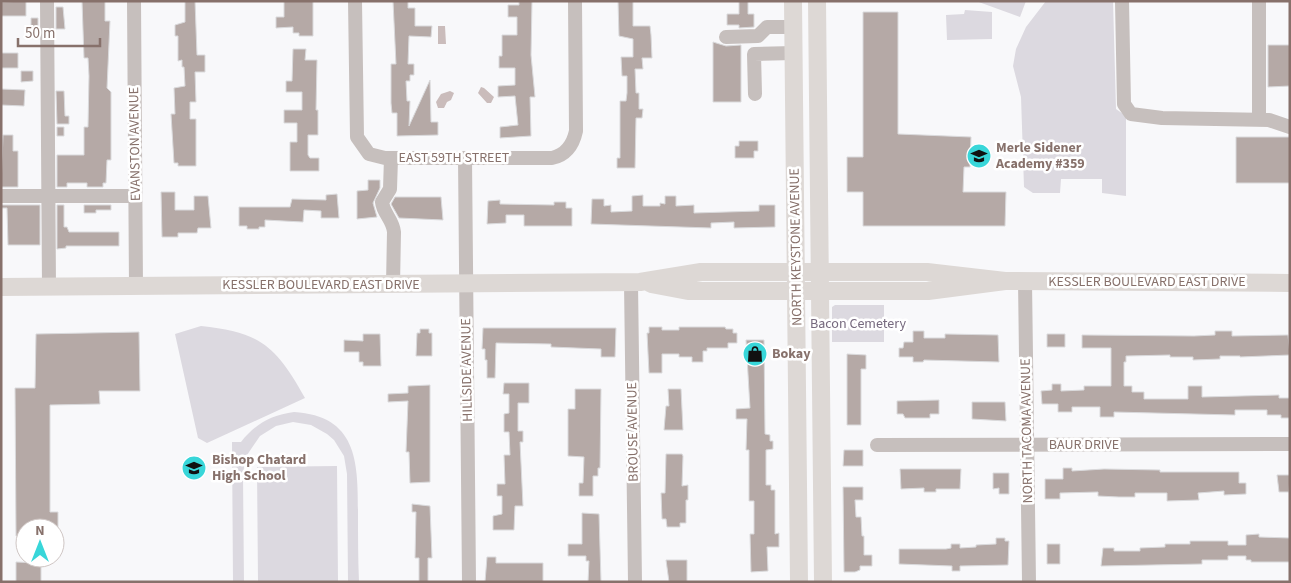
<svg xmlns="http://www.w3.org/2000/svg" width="1291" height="583" viewBox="0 0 1291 583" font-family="'Source Sans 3',sans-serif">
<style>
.green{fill:#dcd9e0}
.water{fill:#cabcbb}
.building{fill:#b5a9a6;stroke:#dadadc}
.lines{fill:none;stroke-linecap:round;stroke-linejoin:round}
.minor{stroke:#c6bfbd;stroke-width:14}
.major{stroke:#ddd8d5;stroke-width:18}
.labels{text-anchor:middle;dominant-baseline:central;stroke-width:5;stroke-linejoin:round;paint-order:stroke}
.street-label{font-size:14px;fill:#87716b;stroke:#fff}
.poi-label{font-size:14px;font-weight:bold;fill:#87716b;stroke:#fff;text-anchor:start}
.park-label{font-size:14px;fill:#76697e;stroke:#fff}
</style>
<rect width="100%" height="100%" fill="#f8f8fa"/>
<path class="green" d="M976 1H1026L1020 17Z
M1046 1H1113L1116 109 1126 116V196L1102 193V179H1061L1060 193H1033L1024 187 1021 97 1013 66 1016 49 1026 27Z
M965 10 992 12V39L947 40 946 15 964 14Z
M835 305H884V342H832V307Z
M201 326C260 332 276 346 305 398L207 443 198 438 175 334Z
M294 412C358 416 358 463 358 513 358 536 358 559 359 582H348L347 474 344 456 334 440 327 434 311 425 293 422 276 426 260 436 245 458 243 476 244 582H233L232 442H241C255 424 271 415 294 412Z
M337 466 338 582H258L257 467Z"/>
<path class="water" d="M438 26H445L446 44H438Z
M481 87 484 88 494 97 491 103H487L478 93Z
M450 91 454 93 451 100 447 102 444 108H438L436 102 441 94Z"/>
<path class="building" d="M26 1V16H1V2Z
M82 1H105V21H110L107 88 111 92V160H107L106 183H103V187H87V183H67V187H57V155H84V127H88L89 76 88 58H84Z
M185 1H195L197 55H205V72H195L196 102H190V119H196V166H178V163H174L171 114H175L174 88 185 86 184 67H182V60L178 61V36H175V25L185 22Z
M284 1H313V36H299V33H293V27L276 28V17H284Z
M393 1H408V8H415V26H432L431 37 409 36 408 64H414V75H410V81H406L407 101H410L409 126 430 80 431 122H438V135L397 136V113H392L391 103V64H396Z
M519 1H532L531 55 535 97H530L531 136 500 138V127L518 125 515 96 498 97V86L515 85V68H499V56H502V35H517V17H508V5H519Z
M618 1H633V26H650L651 35 652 58H642L643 69H635L636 93H639V109H643L642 118H636L635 168H617V158H620V101H626L627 93V76H622L621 57H633V39L619 36Z
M739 1H748V14H754V27L739 28V25H727V14H739Z
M56 7H63L65 29H56Z
M863 12H898V134L971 137 970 167H964L963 192H1006L1005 226H863V192H847V157H863Z
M31 18H38V29H31Z
M713 42 726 46 741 45V102H713Z
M1268 45H1290V86L1268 87Z
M293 49H306L305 60H317L316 110H318V135H308V155L310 158H319V171H290V142H297V123H284V110H302V92H286V81H292Z
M1 53H18V68H1Z
M21 71H33V81L21 82Z
M1 89 25 90 24 106 1 105Z
M56 91H64L65 116H69V124H57Z
M57 127H64V136H57Z
M3 135H13V151H18V187H1Z
M1236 137H1290V183H1236Z
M739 141H758V151H754V158H735V146H739Z
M368 180H380V188L373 203 377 217 357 219V191L368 190Z
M161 192H175V210H194V196H208L211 228H198L197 233H178V237H162Z
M337 194 339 218H321V211L304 210 303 222 265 220V227H259V229H247V226H239V207H290L292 199 326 200V195Z
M643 195V206H660V203L665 204V196H676V206L694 205V213L759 211V205H775V227L734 228V222L711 223V228L591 224 592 199H604V206L611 205V212L632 211V196Z
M395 197H441L443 220 399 218 391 204Z
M500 200V204L554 205V202H566V208H572V226H524V215H506V223L487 224 488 201Z
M1 205H40V245H8L7 208H1Z
M57 205H64V227H67L69 232H119V246H66V248L57 249Z
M84 205H111V210H96V213H84Z
M649 327H662V330H679V327H725L726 329H733V333H737V343H728V348H707V351H703V362H692V357H679V354H662V373H649L647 333H649Z
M483 328H616L615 357H601V349L551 347V344L496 343 495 378H487V360H485V349H482Z
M420 329H429V333H432V356H416L417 333H420Z
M913 331H924V338H945V334L998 335 999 362 924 360 923 362H913V357H899V348H903L904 342H913Z
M1215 331H1232V336L1288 335 1290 355 1240 357V356H1220V359L1193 360V357H1170V355L1126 356V362H1124V386H1132V392H1144V399H1188V386H1202V397L1279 395V398H1290V418H1281V415H1267V410H1235V415L1114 412V417H1100V407H1072V412H1058V404H1042L1041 391 1052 390V384H1061V391L1084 390V386H1111V348H1082V335L1194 336 1215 335Z
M139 332 140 391H99L100 404 50 405V512H58V528H25V536H16L15 388H35L36 334Z
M363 334H380L381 366H363V362H359V352H344V340L363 341Z
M1047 334H1065V347H1047Z
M746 340H764L765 434 770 435V441H773V449L766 450V485H771V490H775V534L779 533V547H767L768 571 751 572 750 534H754V501H749V450H746L747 419H736V409L750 408Z
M847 354 866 355V369H861V425H847Z
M504 383H529V403H518V431H523V442H520L523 506H515L514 530H493V516L502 514V496H497V484H505L504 455H510L509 432H504V414L509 413V394H503Z
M430 385V482L410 483 409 452H406L408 401 388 402V394L408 393V386Z
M575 389H601L600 468H598V476H593V496H579V483H583L584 457 568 456V409H575Z
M668 389H681L683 430H664L666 406H669Z
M939 400V414H930V418H905L903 414H897V401Z
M972 402H1005L1006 421 972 419Z
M844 450H863V466H843Z
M666 454H682L683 456 682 486 688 485V500H686V523H680V527H667L666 519H662L661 493H665Z
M1063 468H1072V471L1104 469 1160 470V472H1239V483H1246V494L1224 495V491L1198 493 1199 500 1167 501V493H1135V497H1119L1098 496V492L1060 493V499H1045V479H1063Z
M900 469H961L960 489H936V492H924V488L901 489Z
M993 473H1009V494H999V488L993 489Z
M1277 475H1290L1289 492H1279Z
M843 487H863V500H855L856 517H861L862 536H864V555H872V566H860V570L855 572H844Z
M412 504 430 506 432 558H428V582H419V558H415L416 512H412Z
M582 513 599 514 601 582H588L589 561H586V556H568V544H582Z
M1259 534V537L1290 538V562H1251V560H1246V556H1228V560H1202V564L1101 566 1103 548H1114V551H1140V548L1165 547V544H1190V541H1228V545H1246V535Z
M996 538H1005V541H1009L1008 565 960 566V571H952V566L899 564V549H946L951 548V544H960V548L976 547V545L996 544Z
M1047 544H1060V564H1047Z
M487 557H496V563H543V582H485Z
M666 560H687V582H669Z
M16 562 41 563V582H16Z"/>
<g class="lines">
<path class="minor" d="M47 1 49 287
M134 1 136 287
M355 1 357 137 369 154 385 158H552C566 155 573 145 576 131L575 1
M1122 1 1124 104 1131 114 1162 118 1269 120 1290 127
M726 37 758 36 767 27H793
M755 94 754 54 794 53
M1259 119V1
M391 158 390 189 382 202C383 213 393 220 394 232L393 285
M465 158 469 582
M1 196H135
M1025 281 1029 582
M631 283 635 582
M877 445 1290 444"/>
<path class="major" d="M793 1 799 582
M817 1 823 582
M651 284 688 291H928L1005 281 1290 283
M1 287 640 282 701 272H927L1005 281"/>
</g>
<defs>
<symbol id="school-disc" viewBox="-11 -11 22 22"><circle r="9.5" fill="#38d6d9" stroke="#fff"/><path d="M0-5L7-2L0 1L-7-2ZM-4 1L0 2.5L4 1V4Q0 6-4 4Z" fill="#111"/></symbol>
<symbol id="shop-disc" viewBox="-11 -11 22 22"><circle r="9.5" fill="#38d6d9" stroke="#fff"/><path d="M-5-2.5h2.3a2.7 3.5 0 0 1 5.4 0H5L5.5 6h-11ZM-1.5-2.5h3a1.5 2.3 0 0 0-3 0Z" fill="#111"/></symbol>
</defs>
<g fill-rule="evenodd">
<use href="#school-disc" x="965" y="142" width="28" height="28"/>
<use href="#shop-disc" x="741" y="340" width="28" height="28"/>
<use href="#school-disc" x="180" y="454" width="28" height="28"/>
</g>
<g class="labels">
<g class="street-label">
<text transform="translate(135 144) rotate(-91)">EVANSTON AVENUE</text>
<text x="454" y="158">EAST 59TH STREET</text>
<text transform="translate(796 247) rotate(-91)">NORTH KEYSTONE AVENUE</text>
<text x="1147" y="282">KESSLER BOULEVARD EAST DRIVE</text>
<text x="321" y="285">KESSLER BOULEVARD EAST DRIVE</text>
<text transform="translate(467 370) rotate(-91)">HILLSIDE AVENUE</text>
<text transform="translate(1027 431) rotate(-91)">NORTH TACOMA AVENUE</text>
<text transform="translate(633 432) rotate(-91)">BROUSE AVENUE</text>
<text x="1084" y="445">BAUR DRIVE</text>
</g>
<g class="poi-label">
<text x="996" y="148">Merle Sidener<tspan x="996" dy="16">Academy #359</tspan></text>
<text x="772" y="354">Bokay</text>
<text x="212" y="460">Bishop Chatard<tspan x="212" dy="16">High School</tspan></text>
</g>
<g class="park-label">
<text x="858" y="324">Bacon Cemetery</text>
</g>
</g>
<rect width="1291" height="583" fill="none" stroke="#87716b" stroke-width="5"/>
<g transform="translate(40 543)"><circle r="24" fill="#ffffff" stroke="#cfc6c4"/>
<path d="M0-4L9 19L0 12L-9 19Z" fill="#38d6d9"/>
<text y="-8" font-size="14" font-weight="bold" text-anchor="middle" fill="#87716b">N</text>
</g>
<path d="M18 38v8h82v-8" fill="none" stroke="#87716b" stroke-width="2.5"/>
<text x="25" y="38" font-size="15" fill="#87716b" stroke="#ffffff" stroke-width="4" paint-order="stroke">50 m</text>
</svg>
